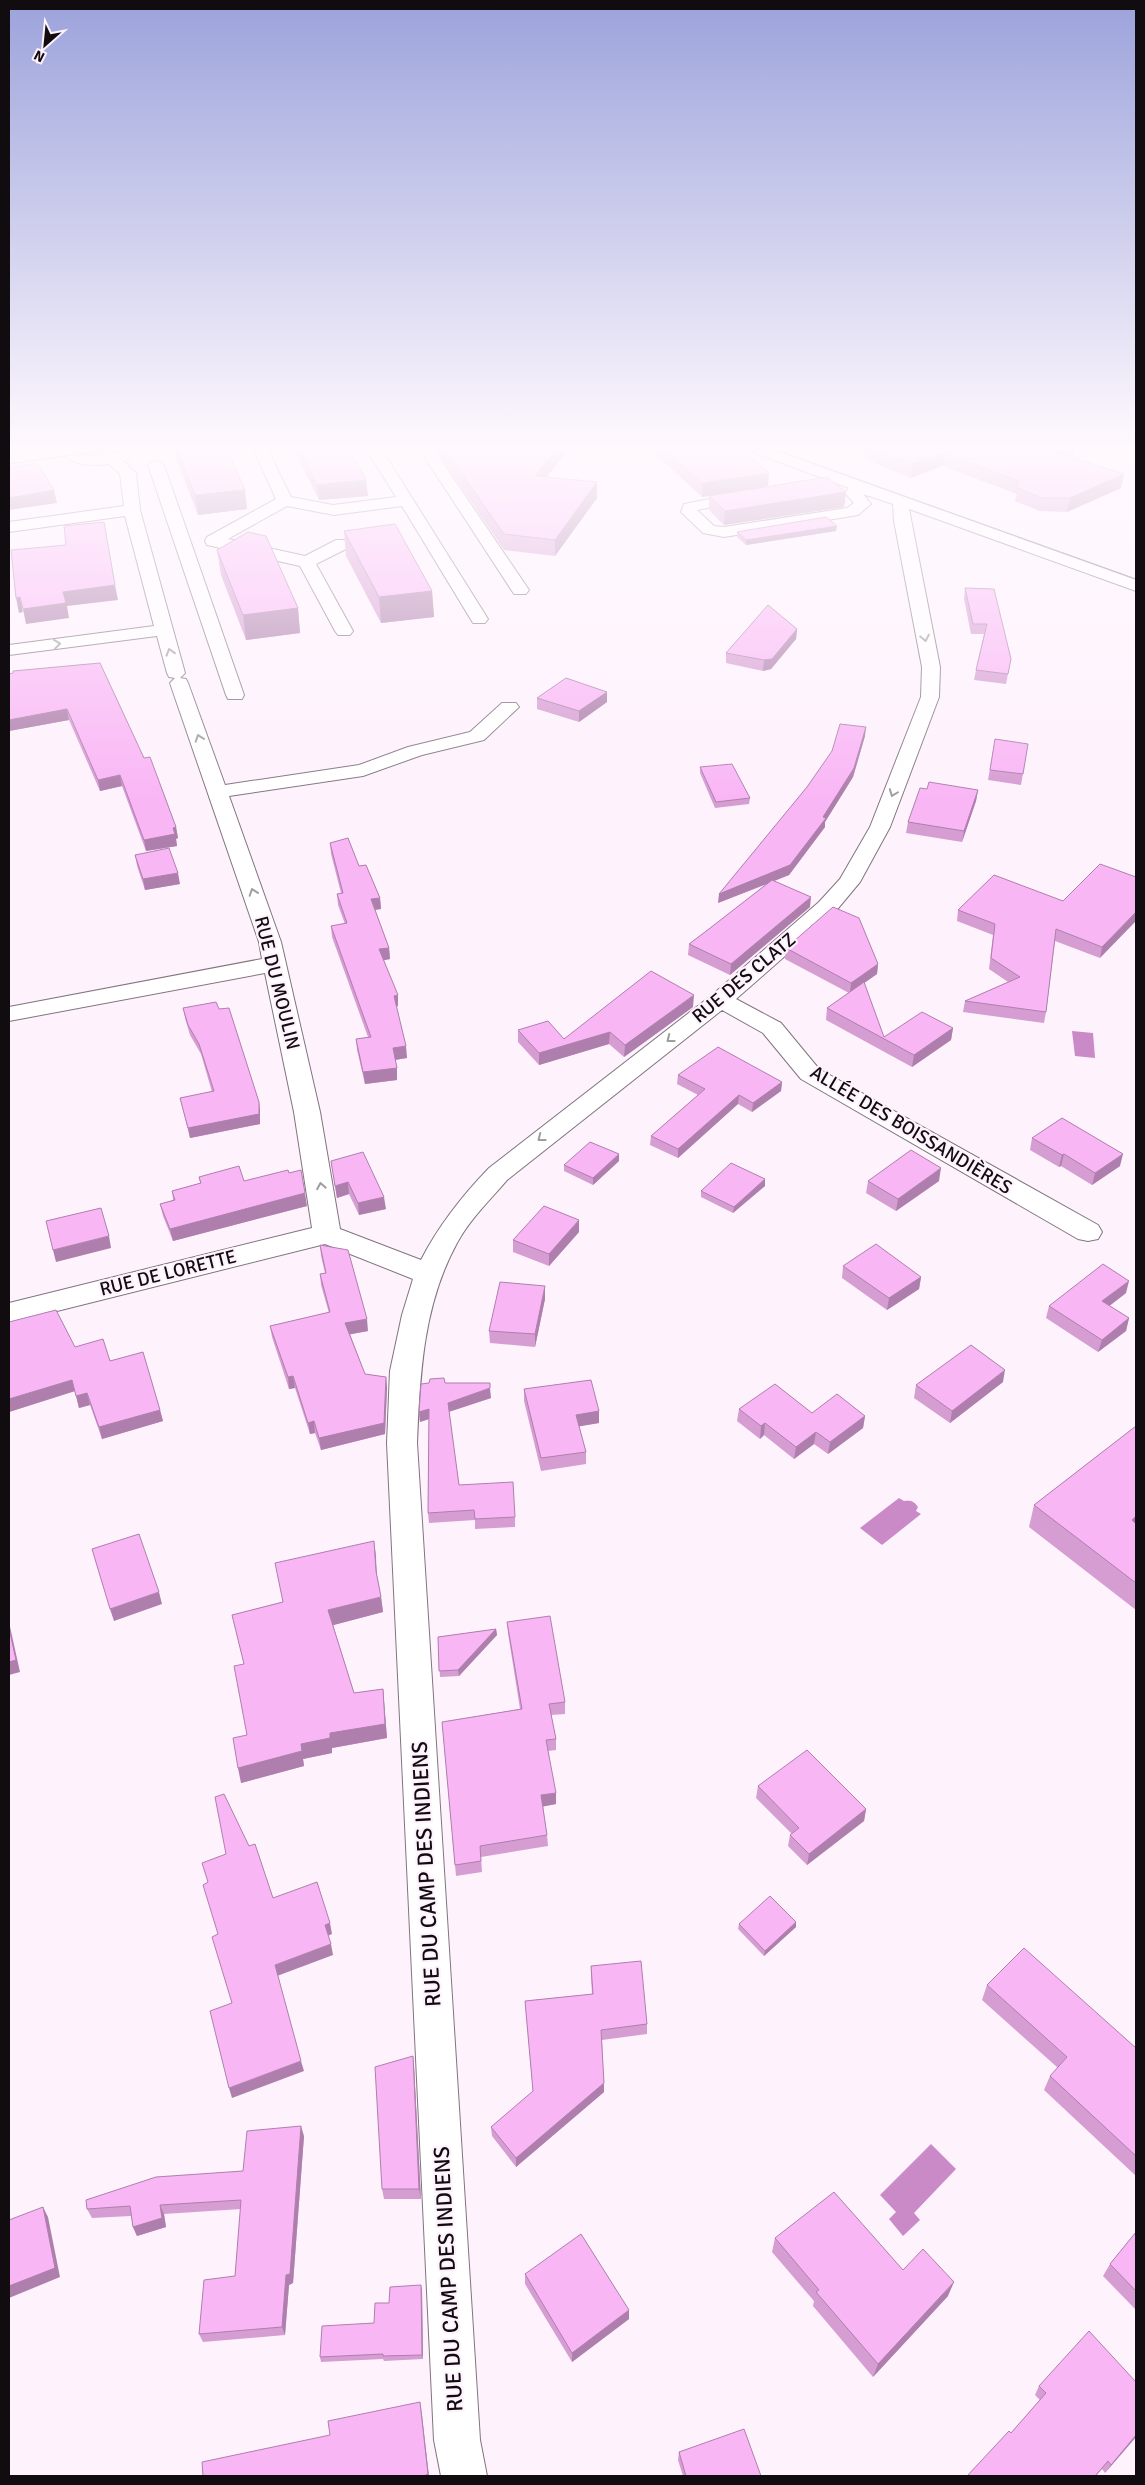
<svg xmlns="http://www.w3.org/2000/svg" width="1145" height="2485" viewBox="0 0 1145 2485" font-family="Signika,sans-serif">
<style>
.water{fill:#ca89c7}
.lines{fill:none;stroke-linecap:round;stroke-linejoin:round}
.minor-casing{stroke:#80757f;stroke-width:2}
.minor{fill:#fff;fill-rule:evenodd}
.tram{stroke:#797279;stroke-width:1}
.wall{fill:#d69dd3}
.shaded-wall{fill:#ae7fac}
.building{fill:#f9b6f5;stroke:#ae7fac}
.oneway{stroke:#9f9e9f}
.labels{text-anchor:middle;dominant-baseline:central;stroke-width:4.5;stroke-linejoin:round;paint-order:stroke}
.street-label{font-size:19px;fill:#100c10;stroke:#fef2fd}
.near-street-label{font-size:22px;fill:#100c10;stroke:#fef2fd}
</style>
<rect width="100%" height="100%" fill="#fef2fd"/>
<path class="water" d="M1072 1031 1093 1033 1095 1058 1075 1056Z
M899 1498 904 1501C911 1500 914 1501 918 1507L916 1511 921 1514 882 1545 860 1528Z
M931 2144 956 2169 914 2213 920 2220 903 2236 889 2219 896 2212 880 2195Z"/>
<g class="lines">
<defs>
<path id="minor" d="M59 450H75L78 454C104 459 116 449 139 450L123 461 136 473 140 510 185 673 180 678 186 679 188 683 225 785 359 765 408 747 470 732 502 703H516L519 707 484 740 422 755 363 776 229 796 281 942 320 1112 340 1229 421 1260C439 1225 462 1196 489 1168L712 995 819 902 840 879 870 827 921 697 922 667 894 521 893 504 863 494 871 504 858 515 724 537 703 533 681 512 684 504 745 492 751 494 753 497 751 500 697 510 714 526 724 527 847 508 854 503 845 493 849 488 755 453 752 450H774L1136 580V591L909 509 940 667 939 697 890 827 860 882 835 912 736 999 781 1023 819 1069 1098 1225 1102 1232 1098 1239 1088 1241 1078 1239 801 1079 763 1033 722 1010 507 1180C490 1200 470 1219 457 1243 423 1305 420 1374 417 1443L480 2440 487 2476H441L434 2440 387 1443 390 1371 402 1315 413 1279 325 1244 9 1323V1303L312 1228 294 1112 265 973 9 1021V1007L262 959 259 942 170 683 175 678 169 677 167 673 157 636 9 655V645L154 626 125 516 9 532V522L124 506 120 474 109 464C91 466 70 466 59 450Z
M254 450H268L291 497 333 505 396 497 367 450H382L488 619 485 623H473L402 506 334 515 287 506 228 539 305 556 336 540H348L350 544 348 548 316 564 353 631 350 635H338L335 631 300 566 207 545 205 541 207 537 276 499Z
M420 450H434L529 590 526 594H514Z
M156 460 164 465 244 695 242 699H228L226 695 148 465Z"/>
</defs>
<use href="#minor" class="minor-casing"/>
<use href="#minor" class="minor"/>
<path class="tram" d="M776 450 1136 579
M9 464 106 450"/>
</g>
<path class="wall" d="M175 450H227L245 490 247 509 198 515 176 459Z
M294 450H350L368 496 319 500Z
M436 450H568L547 477 597 498 555 556 504 550Z
M651 450H711L768 486 702 497Z
M861 450H1074L1072 458 1121 488 1067 512 1040 511 1015 501 1017 494 942 466 911 478 867 460 868 453Z
M846 492 844 507 724 525 709 510V496Z
M344 531 432 591 434 617 381 623 346 556Z
M836 531 746 545 737 537V532Z
M217 550 298 608 300 633 246 640 221 575Z
M965 588 1011 659 1006 684 974 680 976 670 984 634H971L964 599Z
M797 629 796 639 771 669 763 671 726 663V653Z
M9 674 144 758 176 827 178 838 176 839 177 846 146 851 122 786 100 791 69 720 9 731Z
M537 698 607 702 579 722 537 709Z
M865 736 853 777 825 822V827L789 875 774 881 810 907 730 975 688 955 689 944 705 932 767 884 718 903Z
M995 739 1028 744 1021 785 988 780Z
M700 767 750 798 749 804 715 808 700 773Z
M927 789 978 790 976 801 962 842 906 833 908 822Z
M330 843 359 866 380 898 381 909 375 910 389 948 390 959 384 960 398 1006 396 1007 407 1058 395 1060 397 1080 365 1084 357 1050 356 1039 368 1037 332 937 331 926 345 924 338 905 337 894 341 893 331 854Z
M135 855 180 884 145 890 137 866Z
M1136 877 1100 958 1055 941 1046 1012 1044 1023 963 1012 965 1001 1008 982 989 969 993 935 957 921 958 910 1063 901Z
M786 948 878 964 877 974 864 983 884 1037 953 1028 951 1040 912 1067 826 1020 827 1008 849 993 785 959Z
M693 1007 624 1057 609 1044 539 1065 518 1042V1030L564 1039Z
M183 1008 259 1102 260 1111V1124L190 1138 180 1098 212 1092 201 1054 190 1035 185 1018Z
M678 1075 782 1082 781 1091 752 1112 738 1104 678 1158 650 1145 651 1136 698 1095 677 1084Z
M1032 1138 1120 1166 1092 1185 1061 1166 1059 1167 1030 1150Z
M331 1161 386 1209 359 1215 349 1194 337 1198Z
M619 1161 593 1185 564 1171V1165Z
M199 1177 244 1181 307 1206 173 1241 163 1216 160 1204 173 1200 172 1191 200 1183Z
M765 1179V1186L733 1213 701 1197V1191Z
M868 1181H939L896 1211 866 1193Z
M579 1232 549 1266 513 1252V1240Z
M320 1245 368 1331 350 1334 365 1374 386 1377 387 1388 385 1434 321 1450 315 1433 310 1434 295 1388 289 1389 272 1337 270 1326 329 1313 321 1285 320 1274 325 1273 321 1256Z
M843 1266 921 1277 919 1289 887 1310 842 1278Z
M1126 1293 1109 1306 1129 1318 1126 1331 1098 1352 1046 1318 1049 1306Z
M545 1299 535 1347 490 1343 489 1331Z
M9 1322 110 1361 160 1410 163 1421 102 1439 90 1405 79 1408 75 1391 9 1412Z
M1003 1382 950 1423 914 1398 916 1385Z
M445 1383 491 1398 449 1412 459 1485 515 1517V1527L475 1529V1520L429 1523 428 1513 429 1419 420 1422 419 1412Z
M524 1389 599 1411V1423L579 1426 586 1452V1464L541 1471 524 1401Z
M739 1409 812 1413 865 1416 863 1428 828 1454 814 1444 794 1459 764 1435 760 1439 737 1421Z
M1136 1426V1610L1029 1527 1034 1505Z
M374 1541 377 1576 381 1597 383 1612 333 1625 354 1693 383 1689 387 1738 332 1748V1753L303 1759 304 1766 241 1783 247 1735 244 1664 232 1615 282 1602Z
M507 1622 565 1702V1714L551 1715 556 1739V1750L548 1751 556 1804 543 1806 547 1835 548 1846 481 1857 482 1872 456 1876 442 1722 520 1709 508 1633Z
M496 1629 497 1635 459 1676 440 1677 438 1637Z
M758 1786 866 1809 864 1821 807 1865 788 1846 790 1835 792 1834 756 1798Z
M796 1922V1927L764 1956 738 1929 739 1924Z
M591 1966 647 2024V2034L602 2040 604 2092 516 2167 492 2136 491 2127 533 2092 525 2001 592 1994 591 1976Z
M987 1985 1136 2048V2176L1044 2090 1050 2076 1058 2068 982 2000Z
M413 2056 414 2066 421 2199H384L382 2189Z
M304 2136 293 2283 289 2285 285 2335 203 2342 199 2334 235 2276 241 2209 164 2214 166 2227 137 2236 133 2227 131 2216 92 2218 87 2209 243 2171Z
M1136 2232V2310L1103 2276 1110 2264Z
M775 2238 903 2270 948 2296 873 2377 813 2306 814 2301 772 2252Z
M525 2274 629 2319 572 2362 525 2284Z
M422 2290 423 2359 384 2361 383 2359 321 2362 320 2357 374 2323 389 2303Z
M1136 2382V2437L1105 2473 1102 2469 1096 2476H967L1011 2433 1040 2400 1035 2395 1039 2386Z
M679 2452 761 2476H683L678 2460Z"/>
<path class="shaded-wall" d="M556 450H568L535 491V476Z
M1061 450H1074L1073 458 1053 465 1055 452Z
M944 453 942 466 911 478 912 464Z
M769 473 768 486 702 497V483Z
M1124 474 1121 488 1067 512 1070 498Z
M366 480 368 496 319 500 317 485Z
M597 482V498L555 556V540Z
M54 490 57 503 9 510V498Z
M245 490 247 509 198 515 195 495Z
M846 492 844 507 724 525 725 511Z
M837 526 836 531 746 545V540Z
M115 585 118 600 67 606 69 618 26 624 23 609 63 592Z
M432 591 434 617 381 623 379 597Z
M20 597 23 612 19 613 16 598Z
M298 608 300 633 246 640 243 615Z
M797 629 796 639 771 669 763 671 764 660Z
M607 692V702L579 722V711Z
M67 709 69 720 9 731V720Z
M866 727 865 736 853 777 825 822V827L789 875 718 903 719 894 823 817Z
M120 775 122 786 100 791 98 780Z
M978 790 976 801 962 842 964 831Z
M176 827 178 838 176 839 177 846 146 851 144 840Z
M178 873 180 884 145 890 143 879Z
M811 897 810 907 730 975 731 964Z
M380 898 381 909 372 910 371 899Z
M1136 912V921L1100 958 1102 947Z
M389 948 390 959 380 961 379 949Z
M878 964 877 974 850 993 851 983Z
M398 995V1006L395 1007 394 996Z
M694 995 693 1007 624 1057 625 1045Z
M953 1028 951 1040 912 1067 914 1055Z
M610 1032 609 1044 539 1065V1053Z
M406 1046 407 1058 394 1060 393 1048Z
M397 1068V1080L365 1084 363 1072Z
M782 1082 781 1091 752 1112 753 1103Z
M739 1095 738 1104 678 1158V1149Z
M259 1102 260 1111V1124L190 1138 188 1128Z
M619 1154V1161L593 1185V1178Z
M1064 1154 1061 1166 1059 1167 1062 1155Z
M1123 1154 1120 1166 1092 1185 1095 1173Z
M941 1168 939 1181 896 1211 898 1199Z
M765 1179V1186L733 1213 734 1207Z
M348 1182 349 1194 337 1198 335 1186Z
M305 1193 307 1206 173 1241 170 1229Z
M384 1197 386 1209 359 1215 358 1203Z
M579 1220V1232L549 1266V1254Z
M109 1236 111 1248 56 1262 53 1250Z
M921 1277 919 1289 887 1310 889 1298Z
M1129 1281 1126 1293 1099 1314 1102 1301Z
M545 1286V1299L535 1347V1334Z
M1129 1318 1126 1331 1098 1352 1102 1340Z
M367 1319 368 1331 347 1335 345 1323Z
M1005 1370 1003 1382 950 1423 952 1411Z
M293 1376 295 1388 289 1389 288 1377Z
M386 1377 387 1388 385 1434 321 1450 319 1438Z
M72 1380 75 1391 9 1412V1399Z
M490 1388 491 1398 448 1412V1403Z
M87 1393 90 1405 79 1408 76 1396Z
M429 1409V1419L420 1422 419 1412Z
M160 1410 163 1421 102 1439 99 1427Z
M599 1411V1423L576 1427V1415Z
M865 1416 863 1428 828 1454 830 1442Z
M314 1421 315 1433 310 1434 308 1423Z
M765 1423 764 1435 760 1439 761 1426Z
M816 1432 814 1444 794 1459 796 1447Z
M1136 1516V1532L1132 1520Z
M374 1541 376 1556 377 1586Z
M159 1592 162 1604 114 1621 110 1609Z
M381 1597 383 1612 330 1626 328 1610Z
M9 1622 20 1672 9 1675Z
M496 1629 497 1635 459 1676 458 1670Z
M383 1689 387 1738 332 1748V1753L303 1759 304 1766 241 1783 238 1768 330 1733Z
M556 1793V1804L541 1807V1795Z
M866 1809 864 1821 807 1865 809 1854Z
M796 1922V1927L764 1956 765 1951Z
M330 1923 332 1934 327 1936 325 1925Z
M331 1944 333 1955 277 1976 275 1965Z
M413 2056 414 2066 421 2199 419 2189Z
M301 2061 304 2071 232 2098 229 2088Z
M604 2083V2092L516 2167V2158Z
M301 2126 304 2136 293 2283 289 2285 285 2335 282 2327 286 2275Z
M160 2205 164 2214 166 2227 137 2236 133 2227Z
M43 2207 48 2217 60 2277 9 2298V2286Z
M954 2282 948 2296 873 2377 878 2364Z
M421 2285 422 2290 423 2359 422 2355Z
M629 2310V2319L572 2362V2353Z
M420 2402 422 2415 429 2476H424Z
M1136 2435V2437L1105 2473 1111 2465Z"/>
<path class="building" d="M177 450H227L245 490 195 495Z
M300 450H350L366 480 317 485Z
M445 450H556L535 476 597 482 555 540 504 534Z
M666 450H742L769 473 702 483Z
M875 450H1061L1055 452 1124 474 1070 498H1043L1017 488 1019 481 944 453 912 464Z
M37 463 54 490 9 498V468Z
M827 477 846 492 725 511 709 496Z
M826 517 837 526 746 540 737 532Z
M104 522 115 585 63 592 66 603 23 609 20 597 16 598 11 550 66 545 64 526Z
M395 524 432 591 379 597 344 531Z
M248 532 266 536 298 608 243 615 217 550Z
M965 588 994 589 1011 659 1008 674 976 670 987 624H973Z
M768 605 797 629 772 659 764 660 726 653Z
M100 663 144 758 150 757 176 827 173 828 175 834 144 840 120 775 98 780 67 709 9 720V674L13 673V671Z
M566 678 607 692 579 711 537 698Z
M840 724 866 727 854 768 823 817 826 818 790 865 719 894 807 787 832 751Z
M995 739 1028 744 1023 774 990 770Z
M732 764 750 798 716 802 700 767Z
M929 782 978 790 964 831 908 822 920 788 927 789Z
M348 838 359 866 366 865 380 898 371 899 389 948 379 949 398 995 394 996 406 1046 393 1048 397 1068 363 1072 356 1039 371 1037 331 926 347 923 337 894 343 893 330 843Z
M169 848 178 873 143 879 135 855Z
M1100 864 1136 877V912L1102 947 1056 929 1046 1012 965 1001 1020 977 991 958 995 924 958 910 994 875 1063 901Z
M772 880 811 897 731 964 689 944 705 932Z
M833 907 859 918 878 964 851 983 786 948Z
M651 971 694 995 625 1045 610 1032 539 1053 518 1030 548 1021 564 1039Z
M864 982 884 1037 922 1012 953 1028 914 1055 827 1008Z
M216 1002 219 1009 229 1008 259 1102V1114L188 1128 180 1098 214 1091 199 1044 188 1025 183 1008Z
M718 1047 782 1082 753 1103 739 1095 678 1149 651 1136 705 1089 678 1075Z
M1062 1118 1123 1154 1095 1173 1064 1154 1062 1155 1032 1138Z
M590 1142 619 1154 593 1178 564 1165Z
M911 1150 941 1168 898 1199 868 1181Z
M363 1152 384 1197 358 1203 348 1182 335 1186 331 1161Z
M731 1163 765 1179 734 1207 701 1191Z
M239 1166 244 1181 288 1170 289 1173 301 1170 305 1193 170 1229 160 1204 175 1200 172 1191 201 1183 199 1177Z
M544 1206 579 1220 549 1254 513 1240Z
M101 1208 109 1236 53 1250 46 1221Z
M876 1244 921 1277 889 1298 843 1266Z
M320 1245 348 1250 367 1319 345 1323 365 1374 386 1377 384 1423 319 1438 314 1421 308 1423 293 1376 288 1377 270 1326 330 1312 320 1274 326 1273Z
M1103 1264 1129 1281 1102 1301 1129 1318 1102 1340 1049 1306Z
M500 1282 545 1286 535 1334 489 1331Z
M56 1310 75 1347 103 1339 110 1361 143 1352 160 1410 99 1427 87 1393 76 1396 72 1380 9 1399V1322Z
M971 1345 1005 1370 952 1411 916 1385Z
M444 1378 445 1383H490V1388L448 1403 459 1485 513 1482 515 1517 475 1519 474 1510 428 1513 429 1409 419 1412 421 1384 429 1383 430 1379Z
M591 1380 599 1411 576 1415 586 1452 541 1458 524 1389Z
M775 1384 812 1413 837 1394 865 1416 830 1442 816 1432 796 1447 765 1423 761 1426 739 1409Z
M1136 1426V1516L1132 1520 1136 1524V1583L1034 1505Z
M139 1534 159 1592 110 1609 92 1549Z
M374 1541 376 1571 381 1597 328 1610 354 1693 383 1689 385 1724 330 1733V1738L301 1744 302 1751 238 1768 233 1738 247 1735 234 1666 244 1664 232 1615 283 1602 275 1563Z
M550 1616 565 1702 549 1704 556 1739 546 1740 556 1793 541 1795 547 1835 480 1846 481 1861 455 1865 442 1722 522 1709 507 1622Z
M9 1628 16 1660 9 1662Z
M496 1629 458 1670 439 1671 438 1637Z
M807 1750 866 1809 809 1854 790 1835 799 1828 758 1786Z
M224 1794 249 1846 255 1844 273 1898 317 1882 330 1923 325 1925 331 1944 275 1965 301 2061 229 2088 210 2011 232 2003 212 1937 218 1934 203 1885 208 1882 202 1863 226 1854 215 1797Z
M770 1896 796 1922 765 1951 739 1924Z
M1024 1948 1136 2048V2156L1050 2076 1067 2057 987 1985Z
M641 1961 647 2024 601 2030 604 2083 516 2158 491 2127 533 2091 525 2001 593 1994 591 1966Z
M413 2056 419 2189H382L375 2067Z
M301 2126 290 2274 286 2275 282 2327 199 2334 204 2280 235 2276 241 2200 160 2205 162 2218 133 2227 130 2206 87 2209 86 2200 156 2177 243 2171 247 2131Z
M834 2192 903 2270 923 2249 954 2282 878 2364 816 2292 819 2290 775 2238Z
M43 2207 55 2268 9 2286V2220Z
M1136 2232V2291L1110 2264Z
M581 2234 629 2310 572 2353 525 2274Z
M421 2285 422 2355 383 2356V2354L320 2357 322 2326 374 2323 375 2303H389L390 2287Z
M1089 2331 1136 2382V2435L1111 2465 1108 2461 1095 2476H967L1009 2431 1011 2433 1046 2393 1039 2386Z
M420 2402 428 2474 424 2476H203L202 2462 330 2435 328 2421Z
M744 2429 761 2476H686L679 2452Z"/>
<defs><path id="oneway-chevron" d="M-2-3.5L2.5 0L-2 3.5" fill="none" stroke-width="1.6" stroke-linecap="round" stroke-linejoin="round" transform="scale(1.25)"/></defs>
<g class="oneway">
<use href="#oneway-chevron" transform="translate(925 638) rotate(79)"/>
<use href="#oneway-chevron" transform="translate(57 644) rotate(-7)"/>
<use href="#oneway-chevron" transform="translate(170 652) rotate(-107)"/>
<use href="#oneway-chevron" transform="translate(199 738) rotate(-109)"/>
<use href="#oneway-chevron" transform="translate(893 793) rotate(111)"/>
<use href="#oneway-chevron" transform="translate(253 892) rotate(-109)"/>
<use href="#oneway-chevron" transform="translate(670 1039) rotate(142)"/>
<use href="#oneway-chevron" transform="translate(541 1138) rotate(142)"/>
<use href="#oneway-chevron" transform="translate(321 1186) rotate(-100)"/>
</g>
<linearGradient id="sky" x2="0" y2="1"><stop stop-color="#9ca3db"/><stop offset="0.56" stop-color="#fff9fe"/><stop offset="1" stop-color="#fff9fe" stop-opacity="0"/></linearGradient>
<rect width="1145" height="798" fill="url(#sky)"/>
<g class="labels">
<g class="street-label">
<text transform="translate(744 978) rotate(-40)">RUE DES CLATZ</text>
<text transform="translate(277 983) rotate(76)">RUE DU MOULIN</text>
<text transform="translate(911 1130) rotate(31)">ALLÉE DES BOISSANDIÈRES</text>
<text transform="translate(168 1273) rotate(-14)">RUE DE LORETTE</text>
</g>
<g class="near-street-label">
<text transform="translate(426 1874) rotate(-93)">RUE DU CAMP DES INDIENS</text>
<text transform="translate(448 2279) rotate(-93)">RUE DU CAMP DES INDIENS</text>
</g>
</g>
<rect width="1145" height="2485" fill="none" stroke="#100c10" stroke-width="20"/>
<g transform="translate(45 45) rotate(207)" stroke="#fef2fd" stroke-width="4" paint-order="stroke">
<path d="M0-4L9 19L0 12L-9 19Z" fill="#100c10"/>
<text y="-8" font-size="14" font-weight="bold" text-anchor="middle" fill="#100c10">N</text>
</g>
</svg>
